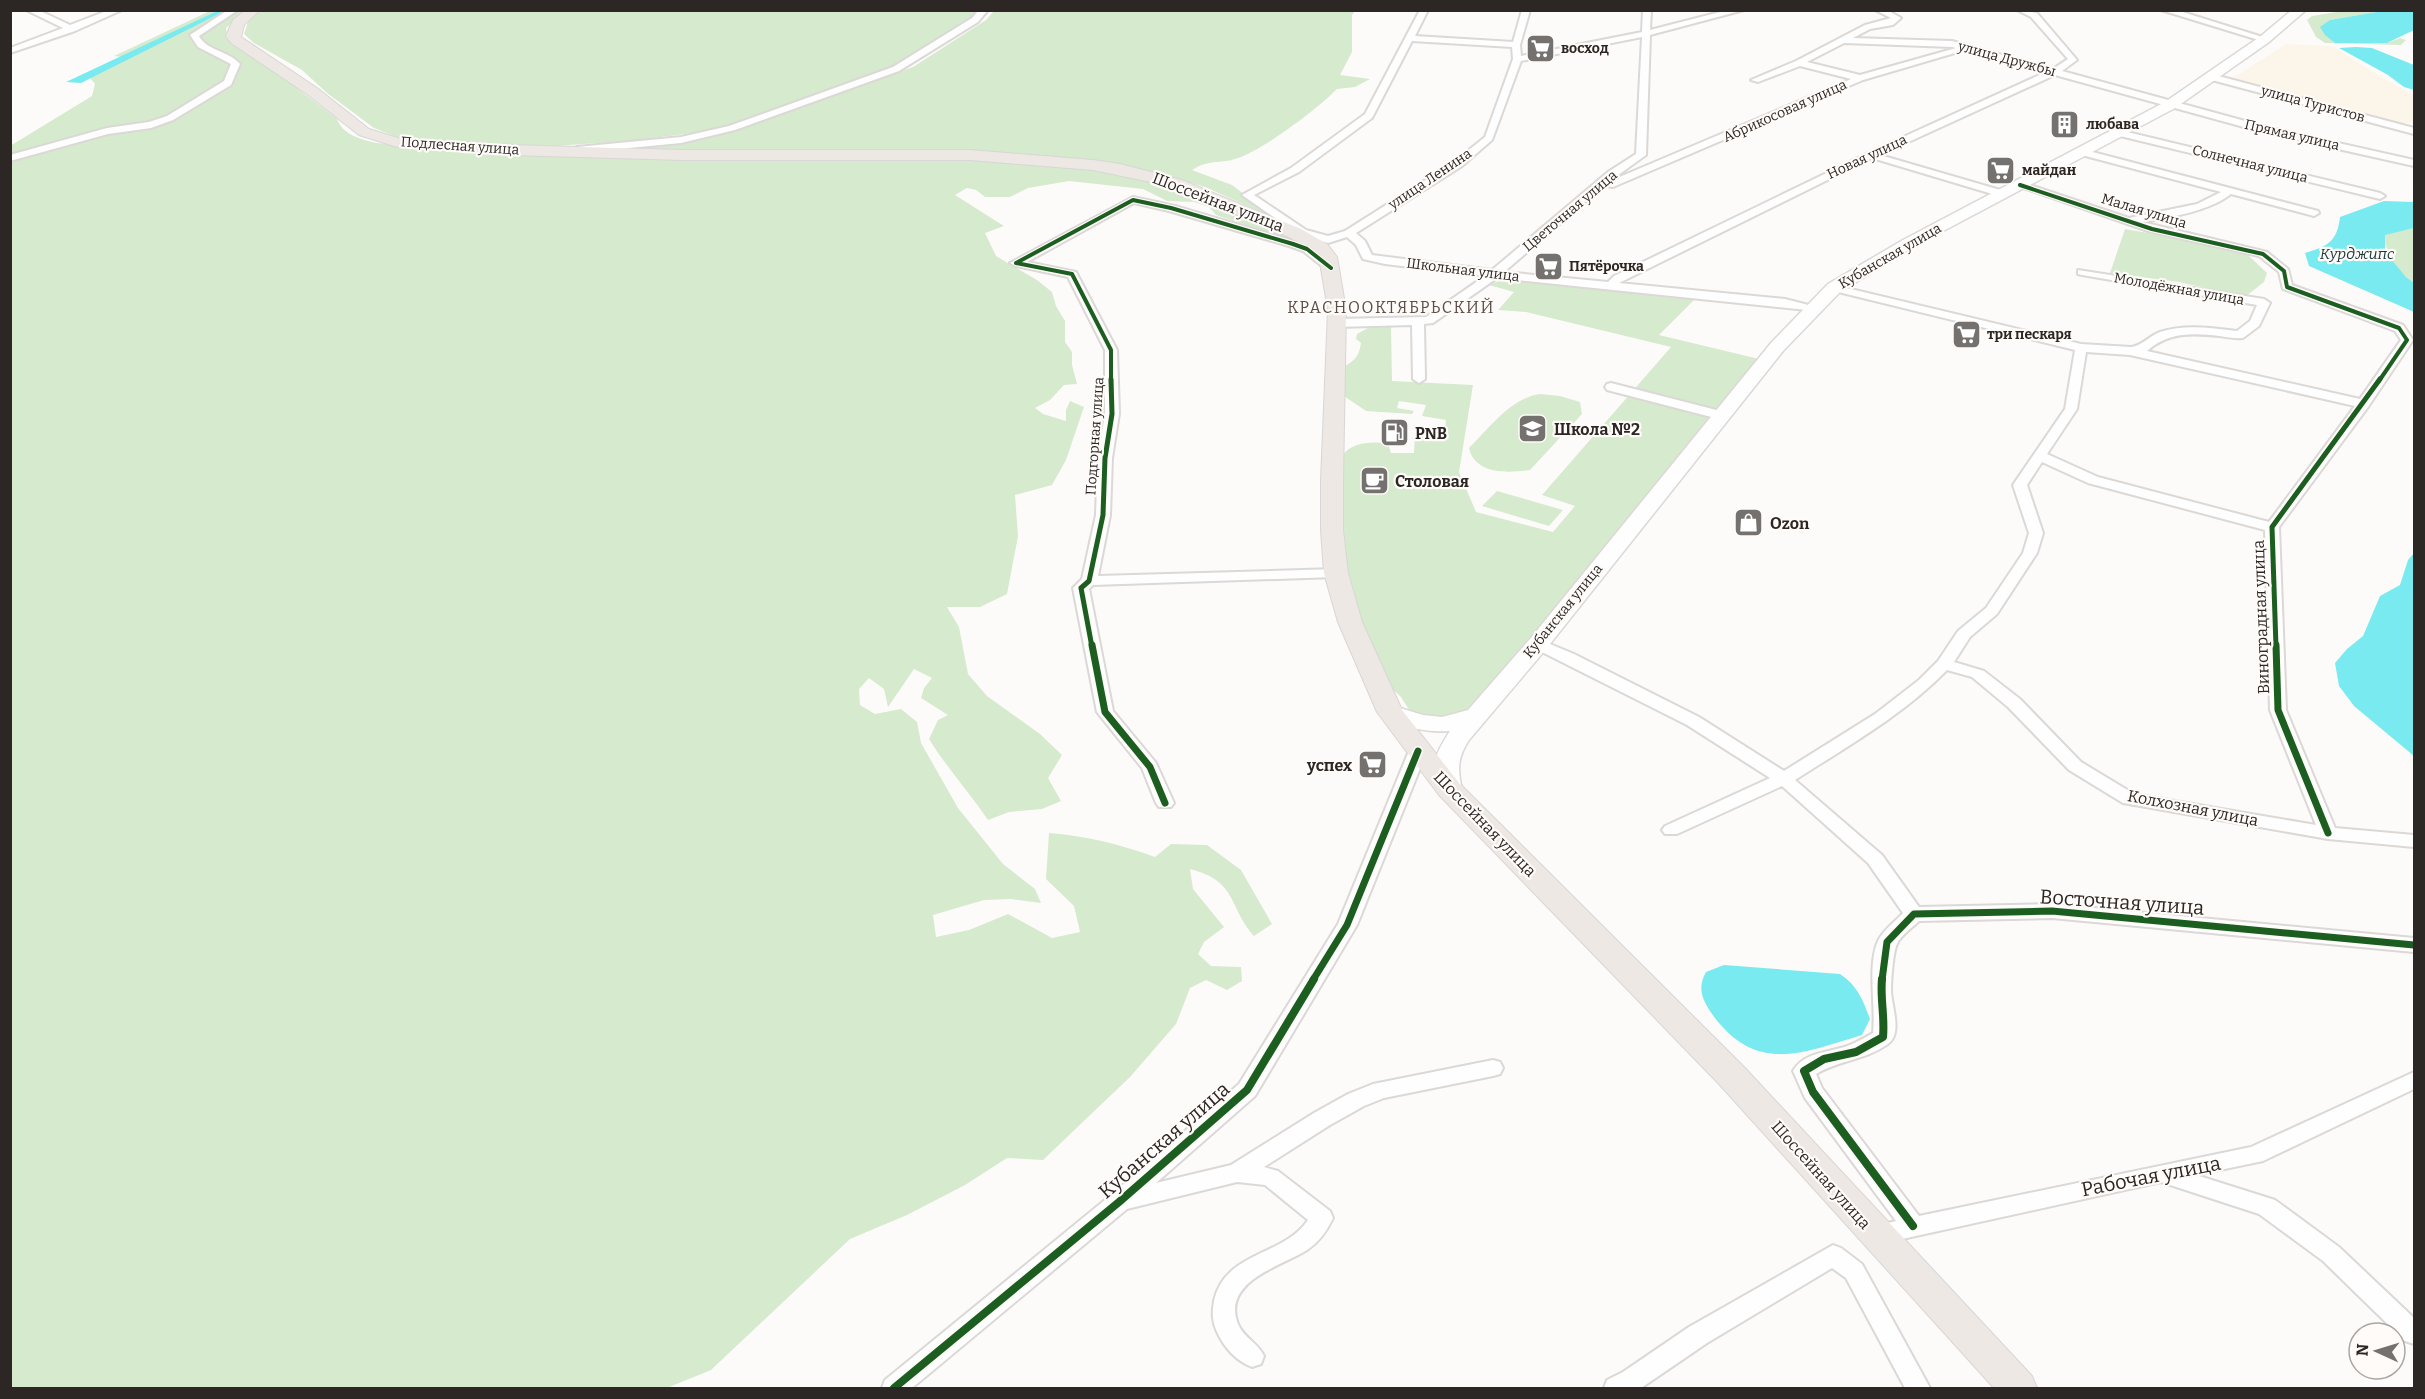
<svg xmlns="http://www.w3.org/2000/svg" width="2425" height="1399" viewBox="0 0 2425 1399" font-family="Bitter,serif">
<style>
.commercial{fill:#fcf5e9}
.green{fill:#d6eace}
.water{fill:#79eaef}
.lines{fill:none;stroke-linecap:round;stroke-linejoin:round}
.street-casing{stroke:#dbd8d6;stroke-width:4}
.secondary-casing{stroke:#dbd8d6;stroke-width:3}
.primary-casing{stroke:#d8d6d6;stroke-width:2}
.street{fill:#fffefe;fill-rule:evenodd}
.secondary{fill:#fffefe;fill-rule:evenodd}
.primary{fill:#ede8e3;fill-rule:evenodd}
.cycleway-far3-casing{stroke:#fefbf9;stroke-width:6}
.cycleway-far2-casing{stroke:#fefbf9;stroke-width:8}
.cycleway-far1-casing{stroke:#fefbf9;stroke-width:10}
.cycleway-casing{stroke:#fefbf9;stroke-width:12}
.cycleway-far3{stroke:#1b5e20;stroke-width:4}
.cycleway-far2{stroke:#1b5e20;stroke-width:5}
.cycleway-far1{stroke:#1b5e20;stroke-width:7}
.cycleway{stroke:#1b5e20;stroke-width:8}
.labels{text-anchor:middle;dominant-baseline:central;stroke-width:4.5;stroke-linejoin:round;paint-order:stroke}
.far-poi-label{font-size:14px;font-weight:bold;fill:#2c2724;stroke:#fefbf9;text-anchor:start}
.far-street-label{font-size:14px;fill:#2c2724;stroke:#fefbf9}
.far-water-label{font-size:15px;font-style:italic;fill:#1d3738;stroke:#fefbf9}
.street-label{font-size:16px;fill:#2c2724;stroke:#fefbf9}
.far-quarter-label{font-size:16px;letter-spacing:1.5px;fill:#5c4f4a;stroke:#fefbf9}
.poi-label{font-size:16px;font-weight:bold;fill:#2c2724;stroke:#fefbf9;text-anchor:start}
.near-street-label{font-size:20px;fill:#2c2724;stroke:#fefbf9}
</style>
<rect width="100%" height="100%" fill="#fdfbfa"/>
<path class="commercial" d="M2286 44 2332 46 2388 81 2414 95V121L2404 124 2231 79Z"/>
<path class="green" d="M260 10 978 11 961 25 899 64 710 131 628 141 525 148 402 139 374 128 327 93 302 70 254 43 244 34 248 22Z
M210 11H217L122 57 114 56Z
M225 11H248L226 28 227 36 231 43 289 82 337 119C346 143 383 143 405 147L945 157 1093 169 1169 186 1277 228 1299 243 1216 215 1209 207 1194 202 1167 201 1143 189 1069 181 1028 188 1010 197H985L976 190 967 188 955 195 1004 226 985 233 996 256 1037 280 1052 292 1056 306 1065 321V342L1072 352V365L1077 384 1064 385 1050 400 1035 408 1043 414 1066 421V410L1070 401 1084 407 1066 460 1052 485 1015 495 1018 536 1007 594 980 607H947L959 627 968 674 987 696 1040 734 1062 755 1048 778 1061 801 1042 809 1009 812 988 820C969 792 947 768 929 739L938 720 948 715 921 698 924 688 932 678 914 669 888 707 884 689 869 678 859 689 860 705 875 714 901 709 917 722 921 743 958 808 1003 864 1035 889 1041 903 1011 899 984 900 933 915 936 937 969 930 1008 914 1052 938 1080 932 1074 906 1046 879 1049 833C1087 836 1119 844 1155 857L1171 844 1207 845 1241 870 1272 924 1254 936C1228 907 1238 881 1190 869L1193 889 1224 927 1204 942 1198 954 1211 966 1241 967 1242 981 1227 990 1206 980 1190 988 1176 1024 1130 1077 1043 1160 1007 1158 965 1185 907 1215 850 1239 711 1370 667 1388H11L10 146 92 96 95 84 90 78 101 71Z
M994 11H1355L1352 15V52L1340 75 1370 79 1355 87 1337 89C1316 110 1268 146 1241 157 1221 165 1211 158 1192 170L1232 185 1275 218 1205 187 1155 172 1070 158 983 153 594 151 701 140 734 131 913 67 986 20Z
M2343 11H2382L2330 20 2335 43H2387L2400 38 2406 40 2401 45 2325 43 2316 37 2307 20 2312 16Z
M2414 228V283C2396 270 2385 257 2385 234Z
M2125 229 2233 248 2248 255 2267 273 2264 282 2245 297 2179 282 2110 273Z
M1506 278 1696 298 1659 335 1759 359 1469 713 1461 718 1413 716 1401 697 1386 683 1366 639 1346 571 1342 500 1343 455C1352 442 1373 441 1388 444L1391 453H1414L1415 435 1444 437 1446 420 1422 416 1426 405 1399 401 1397 408 1414 411 1412 414 1366 411 1341 394 1342 368C1354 361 1359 357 1361 343L1356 339 1357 334 1368 328 1391 327 1392 381 1473 385 1459 472 1476 512 1553 532 1575 506 1542 495 1671 347 1526 312 1498 310 1514 292 1489 285Z
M1540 394 1560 396 1580 402 1582 414 1530 470C1508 473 1475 475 1469 448 1489 428 1511 398 1540 394Z
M1497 491 1563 510 1549 526 1482 506Z"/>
<path class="water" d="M217 11H225L81 83 66 82Z
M2382 11H2414V30L2387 43H2335L2325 35 2320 27 2330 20Z
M2356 47 2372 48 2414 65V90L2404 87 2388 75 2339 48Z
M2384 201 2414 202V228L2385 235V252L2406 277 2414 283V312L2309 266 2305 253C2328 246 2337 242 2340 217Z
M2414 553V756L2354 706 2339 686 2335 663 2347 649 2363 636 2380 596 2400 585 2408 560Z
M1724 965 1840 974C1857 985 1863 1000 1870 1019L1862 1035C1802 1053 1756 1075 1712 1014 1702 999 1697 988 1706 972Z"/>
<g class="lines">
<defs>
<path id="street" d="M26 10H38L70 25 109 10H122L75 31 10 53V48L63 28Z
M228 10H238L199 36C207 51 229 51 240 64L231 85 173 120 151 128 108 134 10 161V155L107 128 149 122 167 116 224 81 231 64 198 47 190 35Z
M979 10H988L978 22 899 71 735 130 681 143 577 153 572 150 577 147 681 137 729 126 893 67 972 18Z
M1420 10H1428L1415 36 1513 42 1522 10H1530L1520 45 1521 56 1642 32 1643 10H1651L1650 30 1728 10H1744L1650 35 1646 155 1610 181 1851 79 1800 66 1758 82 1751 80 1796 61 1865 25 1891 18 1875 10H1887L1901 18 1893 25 1870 29 1853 38 1952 41 2053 69 2068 59 2031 17 2017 10 2037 13 2077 60 2062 71 2267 127 2414 160V166L2262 132 2055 75 1880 155 2007 192V196H1999L1872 158 1619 283 1785 299 1816 307V311L1497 278 1433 323 1424 324 1425 379 1419 383 1413 379 1412 325 1337 327 1331 323 1337 319 1426 317 1485 276 1385 264 1363 259 1356 245 1347 237 1328 243 1298 234 1242 195 1291 168 1365 114ZM1642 37 1636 154 1608 172 1492 270 1372 255 1365 241 1356 233 1462 166 1492 140 1521 61ZM1412 41 1512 47 1513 59 1485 137 1454 162 1345 231 1328 236 1306 230 1254 195 1299 172 1372 118ZM1844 43 1952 47 1956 48 1860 75 1807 62ZM1965 50 2046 72 1868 153 1614 276 1608 282 1504 272 1604 186 1613 187 1863 80Z
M2161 10H2176L2269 39 2262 41Z
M2211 74 2414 128V134L2208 79V75Z
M2119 130 2380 193 2385 196 2380 199 2116 135V131Z
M2081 149 2318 211 2319 213 2314 216 2231 194C2210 211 2168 218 2142 222L2267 252 2288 269 2292 285 2403 325 2413 340 2368 407 2279 527 2286 710 2335 828 2414 835V847L2328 839 2123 803 2069 770 2008 707 1972 677 1947 670C1903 715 1848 746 1795 780L1882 855 1919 907 2052 904 2414 938V952L2052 918 1919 921C1913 927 1900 936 1897 944 1893 951 1891 982 1891 990 1891 1005 1903 1033 1888 1044 1866 1060 1839 1060 1816 1074L1822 1088 1919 1216 2251 1147 2414 1072V1089L2263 1161 2196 1175 2275 1200 2339 1247 2414 1318V1344L2405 1341 2323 1261 2259 1214 2161 1182 1875 1245 1867 1242 1863 1235 1867 1228 1896 1221 1805 1098 1793 1071C1805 1050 1833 1053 1852 1044 1859 1041 1866 1037 1873 1033 1876 1006 1867 966 1878 941 1883 930 1896 921 1903 913L1868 863 1782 786 1677 834H1665L1662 830 1665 826 1770 778 1687 725 1532 647 1530 644 1538 639 1574 654 1699 717 1784 771 1875 714 1919 680 1938 661 1958 631 1986 608 2023 553 2029 533 2013 485 2065 409 2075 350 1830 290V286L1834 285 2081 344 2131 347C2142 346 2149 336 2160 332 2185 324 2211 328 2237 331L2250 321 2257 305 2082 275 2078 274V270L2264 299 2270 303 2259 326 2243 338C2235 339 2227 337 2219 336 2193 333 2168 332 2147 351L2360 399 2401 340 2395 331 2283 289 2279 272 2259 256 2148 231 2015 185 2024 183 2129 218 2197 204 2221 192 2078 154V150ZM2086 352 2130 355 2355 406 2269 522 2098 477 2047 454 2077 409ZM2042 462 2088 483 2265 530 2270 710 2316 825 2134 794 2081 762 2020 699 1984 671 1954 662 1970 637 1997 614 2037 553 2043 533 2027 485Z
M1133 197 1175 206 1297 242 1311 247 1337 268 1331 271 1327 270 1303 251 1289 246 1169 211 1134 203 1027 262 1076 272 1117 350 1119 414 1112 458 1110 515 1098 576 1336 569 1343 573 1336 577 1093 585 1089 589 1113 711 1156 763 1174 803 1171 807H1159L1156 803 1142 768 1097 712 1073 588 1082 579 1096 515 1098 458 1105 414V350L1068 277 1016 266 1010 263Z
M1611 383 1728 413 1730 416 1723 420 1607 390 1605 387 1607 384Z
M1418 746 1424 747 1427 751 1357 925 1255 1096 1156 1183 1231 1165 1314 1113 1348 1094 1373 1084 1493 1060 1500 1062 1503 1068 1500 1074 1493 1076 1384 1098 1364 1106 1330 1125 1264 1167 1278 1171 1330 1211 1333 1218C1327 1231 1319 1242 1307 1250 1282 1266 1221 1281 1238 1324 1243 1337 1258 1343 1264 1356L1261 1364 1252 1367C1236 1361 1224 1347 1217 1332 1212 1321 1212 1313 1214 1301 1225 1251 1283 1257 1308 1220L1265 1185 1237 1182 1127 1209 912 1388H882L885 1380 1111 1195 1239 1084 1338 924 1409 751 1412 747Z
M1833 1245 1841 1248 1862 1264 1930 1388H1905L1846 1278 1832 1268 1707 1343 1641 1388H1604L1607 1380 1623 1372 1689 1327Z"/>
<path id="secondary" d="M2292 10H2306L2269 42 2175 108 1915 246 1840 292 1783 351 1546 649 1469 740C1458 757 1457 768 1462 789L1458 795 1449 797 1440 795C1425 772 1437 751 1450 731 1433 733 1388 727 1378 712L1381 707 1390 705 1423 715 1442 717 1468 710 1530 639 1771 343 1828 284 1903 240 2165 102 2261 36Z"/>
<path id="primary" d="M246 10H260L244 25 241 37 317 88 369 129 398 138 510 145 683 150H970L1093 160 1120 164 1182 180 1301 229 1327 244 1337 257 1346 310 1343 480V530L1348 573 1362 622 1402 710 1459 783 1743 1066 2032 1376 2037 1388H1994L1719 1084 1439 795 1377 712 1338 622 1324 573 1321 530V480L1328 310 1319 257 1315 252 1289 237 1170 186 1093 170 970 160H683L510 155 397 147 359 135 307 94 231 43 226 36 233 20Z"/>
</defs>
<use href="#street" class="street-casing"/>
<use href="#secondary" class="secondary-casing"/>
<use href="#primary" class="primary-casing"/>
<use href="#street" class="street"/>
<use href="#secondary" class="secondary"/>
<use href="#primary" class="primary"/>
<defs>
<path id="cycleway-far3" d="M2020 185 2152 229 2263 254 2284 271 2287 287 2399 328 2407 340 2379 381
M1111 381V350L1072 274 1016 263 1133 200 1171 208 1293 244 1307 249 1331 268"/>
<path id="cycleway-far2" d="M1092 647 1081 588 1089 581 1103 515 1105 458 1112 414 1111 379
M2276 647 2272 527 2380 379"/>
<path id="cycleway-far1" d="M1092 645 1105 712 1150 767 1165 803
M2276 645 2278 710 2328 833
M1313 980 1347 925 1418 751
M1882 980 1887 942 1914 914 2052 911 2414 945"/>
<path id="cycleway" d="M1882 979C1880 998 1885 1017 1883 1037L1856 1052 1824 1059 1804 1071 1813 1092 1913 1226
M894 1388 1119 1202 1247 1090 1314 979"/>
</defs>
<use href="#cycleway-far3" class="cycleway-far3-casing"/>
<use href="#cycleway-far2" class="cycleway-far2-casing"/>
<use href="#cycleway-far1" class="cycleway-far1-casing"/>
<use href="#cycleway" class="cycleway-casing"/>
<use href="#cycleway-far3" class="cycleway-far3"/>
<use href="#cycleway-far2" class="cycleway-far2"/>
<use href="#cycleway-far1" class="cycleway-far1"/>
<use href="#cycleway" class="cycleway"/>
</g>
<defs>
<symbol id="supermarket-square" viewBox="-11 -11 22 22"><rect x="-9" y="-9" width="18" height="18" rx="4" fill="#75716f" stroke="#fefbf9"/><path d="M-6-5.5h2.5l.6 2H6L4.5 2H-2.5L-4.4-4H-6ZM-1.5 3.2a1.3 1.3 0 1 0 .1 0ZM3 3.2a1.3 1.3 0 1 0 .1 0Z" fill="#fff"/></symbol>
<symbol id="building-square" viewBox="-11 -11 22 22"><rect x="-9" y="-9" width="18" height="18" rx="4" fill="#75716f" stroke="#fefbf9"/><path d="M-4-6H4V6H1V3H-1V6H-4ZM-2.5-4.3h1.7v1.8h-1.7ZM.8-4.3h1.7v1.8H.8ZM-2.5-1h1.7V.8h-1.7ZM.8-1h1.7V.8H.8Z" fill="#fff"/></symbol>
<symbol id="school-square" viewBox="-11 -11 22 22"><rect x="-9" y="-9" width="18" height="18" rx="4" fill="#75716f" stroke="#fefbf9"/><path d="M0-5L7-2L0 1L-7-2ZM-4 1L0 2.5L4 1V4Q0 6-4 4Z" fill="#fff"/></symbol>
<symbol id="fuel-square" viewBox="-11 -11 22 22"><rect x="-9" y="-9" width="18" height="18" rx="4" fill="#75716f" stroke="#fefbf9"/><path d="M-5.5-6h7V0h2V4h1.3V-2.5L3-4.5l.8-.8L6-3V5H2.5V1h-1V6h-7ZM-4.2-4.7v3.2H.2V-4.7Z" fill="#fff"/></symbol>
<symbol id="cafe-square" viewBox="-11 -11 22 22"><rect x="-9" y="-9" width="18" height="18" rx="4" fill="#75716f" stroke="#fefbf9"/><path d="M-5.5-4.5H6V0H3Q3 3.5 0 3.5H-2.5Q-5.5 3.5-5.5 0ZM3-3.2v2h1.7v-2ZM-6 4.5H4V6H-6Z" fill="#fff"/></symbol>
<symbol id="shop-square" viewBox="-11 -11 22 22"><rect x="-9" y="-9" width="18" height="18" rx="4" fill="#75716f" stroke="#fefbf9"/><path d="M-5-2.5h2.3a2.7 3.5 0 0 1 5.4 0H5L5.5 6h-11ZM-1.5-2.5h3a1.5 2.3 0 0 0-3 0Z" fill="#fff"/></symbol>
</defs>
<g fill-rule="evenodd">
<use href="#supermarket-square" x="1524" y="32" width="33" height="33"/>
<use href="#building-square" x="2048" y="108" width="33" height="33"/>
<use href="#supermarket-square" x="1984" y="154" width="33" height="33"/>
<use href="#supermarket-square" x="1532" y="250" width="33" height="33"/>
<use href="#supermarket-square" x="1950" y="318" width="33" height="33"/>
<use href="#school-square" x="1516" y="412" width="33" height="33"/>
<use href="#fuel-square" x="1378" y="416" width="33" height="33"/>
<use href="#cafe-square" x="1358" y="464" width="33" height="33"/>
<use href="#shop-square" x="1732" y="506" width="33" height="33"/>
<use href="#supermarket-square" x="1356" y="748" width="33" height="33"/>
</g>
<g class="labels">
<g class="far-poi-label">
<text x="1561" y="48">восход</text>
<text x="2086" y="124">любава</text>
<text x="2022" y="170">майдан</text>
<text x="1569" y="266">Пятёрочка</text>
<text x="1987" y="334">три пескаря</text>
</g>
<g class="far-street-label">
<text transform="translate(2007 59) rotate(15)">улица Дружбы</text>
<text transform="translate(2313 104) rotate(15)">улица Туристов</text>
<text transform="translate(1785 111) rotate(-24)">Абрикосовая улица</text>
<text transform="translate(2292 135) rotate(13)">Прямая улица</text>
<text transform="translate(460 146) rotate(4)">Подлесная улица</text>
<text transform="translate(1867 157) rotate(-25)">Новая улица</text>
<text transform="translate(2250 164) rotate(14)">Солнечная улица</text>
<text transform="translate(1430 179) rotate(-34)">улица Ленина</text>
<text transform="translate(1570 211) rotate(-40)">Цветочная улица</text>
<text transform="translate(2144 211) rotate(17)">Малая улица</text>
<text transform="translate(1890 256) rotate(-30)">Кубанская улица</text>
<text transform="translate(1463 270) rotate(7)">Школьная улица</text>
<text transform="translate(2179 289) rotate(10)">Молодёжная улица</text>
<text transform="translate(1095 436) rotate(-86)">Подгорная улица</text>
<text transform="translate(1563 611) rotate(-51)">Кубанская улица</text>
</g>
<g class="far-water-label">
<text x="2357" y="254">Курджипс</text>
</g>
<g class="street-label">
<text transform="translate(1218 202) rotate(21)">Шоссейная улица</text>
<text transform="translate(2261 617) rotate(-92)">Виноградная улица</text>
<text transform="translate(2193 808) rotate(11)">Колхозная улица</text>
<text transform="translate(1485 824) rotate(46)">Шоссейная улица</text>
<text transform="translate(1821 1175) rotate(48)">Шоссейная улица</text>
</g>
<g class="far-quarter-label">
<text x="1391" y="307">КРАСНООКТЯБРЬСКИЙ</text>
</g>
<g class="poi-label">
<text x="1554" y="429">Школа №2</text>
<text x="1415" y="433">PNB</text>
<text x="1395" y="481">Столовая</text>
<text x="1770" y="523">Ozon</text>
<text x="1352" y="765" text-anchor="end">успех</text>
</g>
<g class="near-street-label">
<text transform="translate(2122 902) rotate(4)">Восточная улица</text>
<text transform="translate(1164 1140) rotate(-41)">Кубанская улица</text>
<text transform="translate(2151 1176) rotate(-11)">Рабочая улица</text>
</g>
</g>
<rect width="2425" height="1399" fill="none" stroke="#2c2724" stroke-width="24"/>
<g transform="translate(2377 1351) rotate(274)"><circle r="28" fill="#fefbf9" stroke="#aaa6a4" stroke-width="1.5"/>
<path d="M0-4.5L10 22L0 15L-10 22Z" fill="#75716f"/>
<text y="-9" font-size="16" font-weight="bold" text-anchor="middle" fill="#2c2724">N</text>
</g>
</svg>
